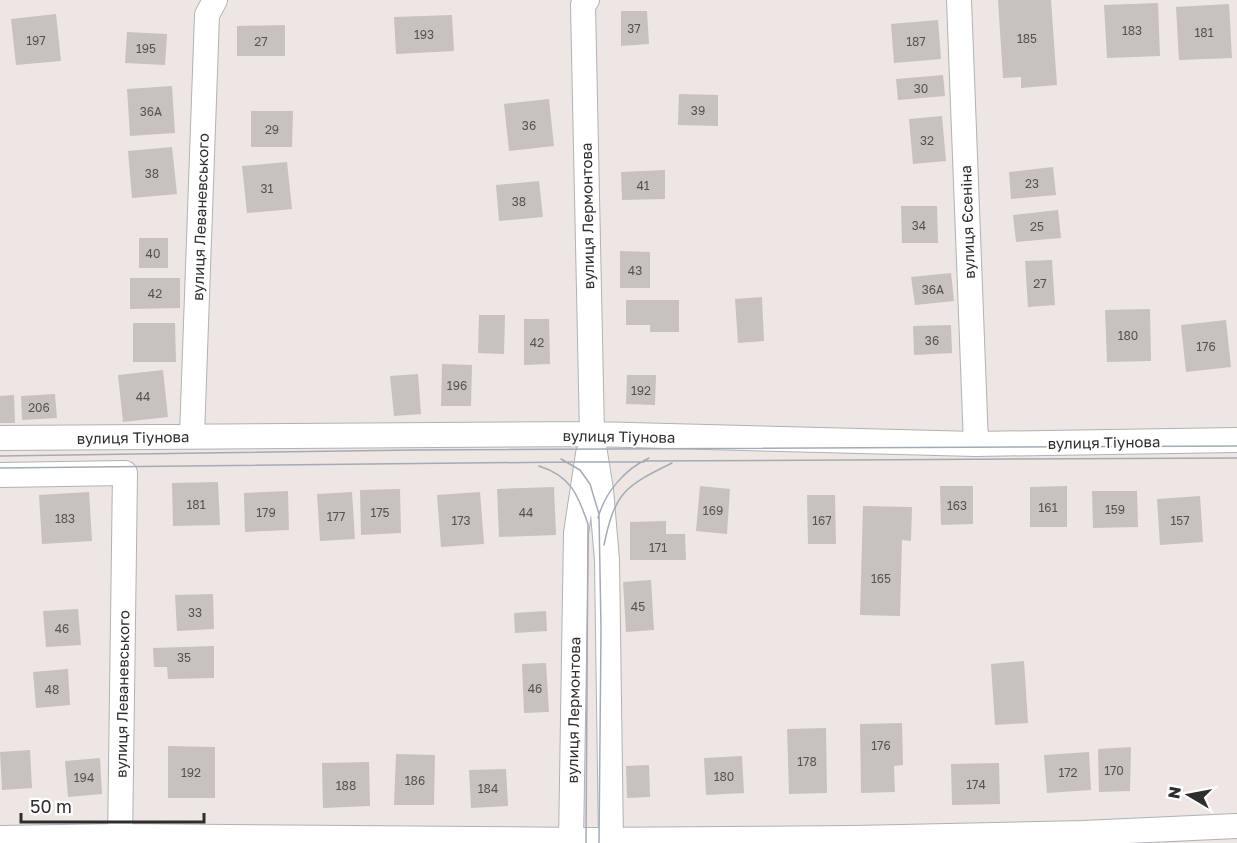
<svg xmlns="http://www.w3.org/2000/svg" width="1237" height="843" viewBox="0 0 1237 843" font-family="'Golos Text',sans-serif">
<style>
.building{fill:#c7c2bd}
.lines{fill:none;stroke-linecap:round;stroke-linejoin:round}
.minor-casing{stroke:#aeb2b9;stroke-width:26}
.minor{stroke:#fff;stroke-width:24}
.tram{stroke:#a4aab6;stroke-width:1.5}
.labels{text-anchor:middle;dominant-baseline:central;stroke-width:4.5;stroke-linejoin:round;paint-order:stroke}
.number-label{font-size:12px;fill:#545352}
.street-label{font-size:15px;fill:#2e2e2e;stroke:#fff}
</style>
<rect width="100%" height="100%" fill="#eee6e2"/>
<path class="building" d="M998 0H1051L1057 85 1021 88V77L1003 78Z
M1158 3 1160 56 1107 58 1104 5Z
M1229 4 1232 58 1179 60 1176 7Z
M621 11H647L649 44 621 46Z
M56 14 61 61 16 65 11 19Z
M452 15 454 51 396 54 394 17Z
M938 20 941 59 894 63 891 24Z
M285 25V56H237V26Z
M127 32 167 34 165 65 125 63Z
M943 75 945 96 898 100 896 79Z
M172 86 175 133 130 136 127 89Z
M679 94 718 95V126L678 125Z
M549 99 554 146 509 151 504 104Z
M251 111H293L292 147H251Z
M942 116 946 161 913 164 909 119Z
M172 147 177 194 132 198 128 151Z
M287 162 292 209 247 213 242 166Z
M1053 167 1056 195 1011 199 1009 172Z
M665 170V199L622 200 621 172Z
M539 181 543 217 499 221 496 185Z
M901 206H937L938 243H902Z
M1058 210 1061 238 1016 242 1013 215Z
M139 238H168V268H139Z
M620 251 650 252V288H620Z
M1052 260 1055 305 1028 307 1025 261Z
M951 273 954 301 915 305 911 277Z
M130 278H180V308L130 309Z
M762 297 764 341 738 343 735 299Z
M626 300H679V332H650V325H626Z
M1150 309 1151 361 1107 362 1105 310Z
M479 315H505L504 354 478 353Z
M524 319H549L550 364 524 365Z
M1226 320 1231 367 1186 372 1181 325Z
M133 323H175L176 362H133Z
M951 325 952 353 914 355 913 326Z
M442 364 472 365 471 406H441Z
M163 370 168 417 123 422 118 375Z
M418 374 421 414 394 416 390 376Z
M627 375H656L655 405 626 404Z
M55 394 57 418 22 420 21 396Z
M14 395 15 423H0V396Z
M218 482 220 525 173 526 172 483Z
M700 486 730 489 727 534 696 531Z
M940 486H973V524L941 525Z
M1067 486V527H1030V487Z
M554 487 556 535 499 537 497 489Z
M400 489 401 533 361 535 360 490Z
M288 491 289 530 245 532 244 493Z
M1092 491H1137L1138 527 1093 528Z
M89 492 92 541 42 544 39 495Z
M352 492 355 539 320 541 317 494Z
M480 492 484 544 441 547 437 495Z
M807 495H835L836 544H808Z
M1200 496 1203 542 1160 545 1157 499Z
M863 506 912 507 911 541 902 540 900 616 860 615Z
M666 521V534H685L686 560H630V522Z
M651 580 654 630 626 632 623 582Z
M213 594 214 629 177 631 175 595Z
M78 609 81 645 46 647 43 611Z
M546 611 547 631 515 633 514 613Z
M214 646V678L168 679 167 667H154L153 648Z
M1024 661 1028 723 995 725 991 664Z
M546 663 549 712 524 713 522 664Z
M68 669 70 705 36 708 33 672Z
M902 723 903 765 894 766 895 792 861 793 860 724Z
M826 728 827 793 789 794 787 729Z
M168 746 215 747V798H168Z
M1131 747 1130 791 1099 792 1098 749Z
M30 750 32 788 2 790 0 752Z
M1089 752 1091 790 1047 793 1044 755Z
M396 754 435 755 434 805H394Z
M742 756 744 793 706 795 704 758Z
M100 758 102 794 68 797 65 761Z
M369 762 370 806 323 808 322 763Z
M999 763 1000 804 952 805 951 764Z
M649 765 650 797 627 798 626 766Z
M506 769 508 806 471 808 469 770Z"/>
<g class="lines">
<defs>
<path id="minor" d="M587 0 583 5 592 434 601 490 607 560 611 843
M959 0 976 444
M192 436 207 15 215 0
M0 438 592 434 976 444 1237 440
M0 475 125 473 120 843
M0 838 120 836 586 840 855 838 1083 833 1237 826
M571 843 576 533 588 454"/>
</defs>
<use href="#minor" class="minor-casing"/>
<use href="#minor" class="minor"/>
<path class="tram" d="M0 456 415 450 1237 446
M561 459 580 470 590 484 599 514 601 629 599 843
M643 461 1237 458
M566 462H644
M539 466C571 476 578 495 588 524L586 843
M0 468 568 462
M598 518C605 492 625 469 649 458
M604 545C615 492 625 486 672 463"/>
</g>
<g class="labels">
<g class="number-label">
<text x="634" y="28">37</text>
<text x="1132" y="30">183</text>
<text x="1204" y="32">181</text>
<text x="424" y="34">193</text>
<text x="1027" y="38">185</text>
<text x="36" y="40">197</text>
<text x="261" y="41">27</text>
<text x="916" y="41">187</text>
<text x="146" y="48">195</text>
<text x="921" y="88">30</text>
<text x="698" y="110">39</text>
<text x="151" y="111">36А</text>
<text x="529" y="125">36</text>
<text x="272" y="129">29</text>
<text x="927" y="140">32</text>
<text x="152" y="173">38</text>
<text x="1032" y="183">23</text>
<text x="643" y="185">41</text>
<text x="267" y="188">31</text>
<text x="519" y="201">38</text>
<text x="919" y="225">34</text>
<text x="1037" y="226">25</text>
<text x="153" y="253">40</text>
<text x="635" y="270">43</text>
<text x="1040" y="283">27</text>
<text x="933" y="289">36А</text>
<text x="155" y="293">42</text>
<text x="1128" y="335">180</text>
<text x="932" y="340">36</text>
<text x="537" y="342">42</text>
<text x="1206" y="346">176</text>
<text x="457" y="385">196</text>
<text x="641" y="390">192</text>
<text x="143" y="396">44</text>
<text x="39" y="407">206</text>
<text x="196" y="504">181</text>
<text x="957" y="505">163</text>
<text x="1048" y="507">161</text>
<text x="1115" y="509">159</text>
<text x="713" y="510">169</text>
<text x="266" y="512">179</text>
<text x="380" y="512">175</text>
<text x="526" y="512">44</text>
<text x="336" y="516">177</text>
<text x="65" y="518">183</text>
<text x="461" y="520">173</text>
<text x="822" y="520">167</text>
<text x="1180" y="520">157</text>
<text x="658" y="547">171</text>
<text x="881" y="578">165</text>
<text x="638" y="606">45</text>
<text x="195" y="612">33</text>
<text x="62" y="628">46</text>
<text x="184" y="657">35</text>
<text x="535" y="688">46</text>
<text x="52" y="689">48</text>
<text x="881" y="745">176</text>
<text x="807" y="761">178</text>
<text x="1114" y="770">170</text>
<text x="191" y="772">192</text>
<text x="1068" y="772">172</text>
<text x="724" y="776">180</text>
<text x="84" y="777">194</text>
<text x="415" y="780">186</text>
<text x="976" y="784">174</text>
<text x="346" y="785">188</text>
<text x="488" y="788">184</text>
</g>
<g class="street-label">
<text transform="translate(587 216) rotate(-91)">вулиця Лермонтова</text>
<text transform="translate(200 217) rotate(-88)">вулиця Леваневського</text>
<text transform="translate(967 222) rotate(-92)">вулиця Єсеніна</text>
<text transform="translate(619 436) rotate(1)">вулиця Тіунова</text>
<text transform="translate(133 437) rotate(-1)">вулиця Тіунова</text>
<text transform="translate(1104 442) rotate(-1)">вулиця Тіунова</text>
<text transform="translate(122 694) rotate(-89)">вулиця Леваневського</text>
<text transform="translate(573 710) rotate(-89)">вулиця Лермонтова</text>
</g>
</g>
<g transform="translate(1189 795) rotate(280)" stroke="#ffffff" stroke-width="4.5" paint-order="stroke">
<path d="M0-4.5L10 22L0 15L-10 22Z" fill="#2e2e2e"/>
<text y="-9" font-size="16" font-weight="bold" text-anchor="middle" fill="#2e2e2e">N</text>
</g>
<path d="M21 813v9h183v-9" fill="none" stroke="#2e2e2e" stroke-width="3"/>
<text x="30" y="813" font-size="18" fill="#2e2e2e" stroke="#ffffff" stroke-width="4.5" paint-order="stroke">50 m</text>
</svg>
